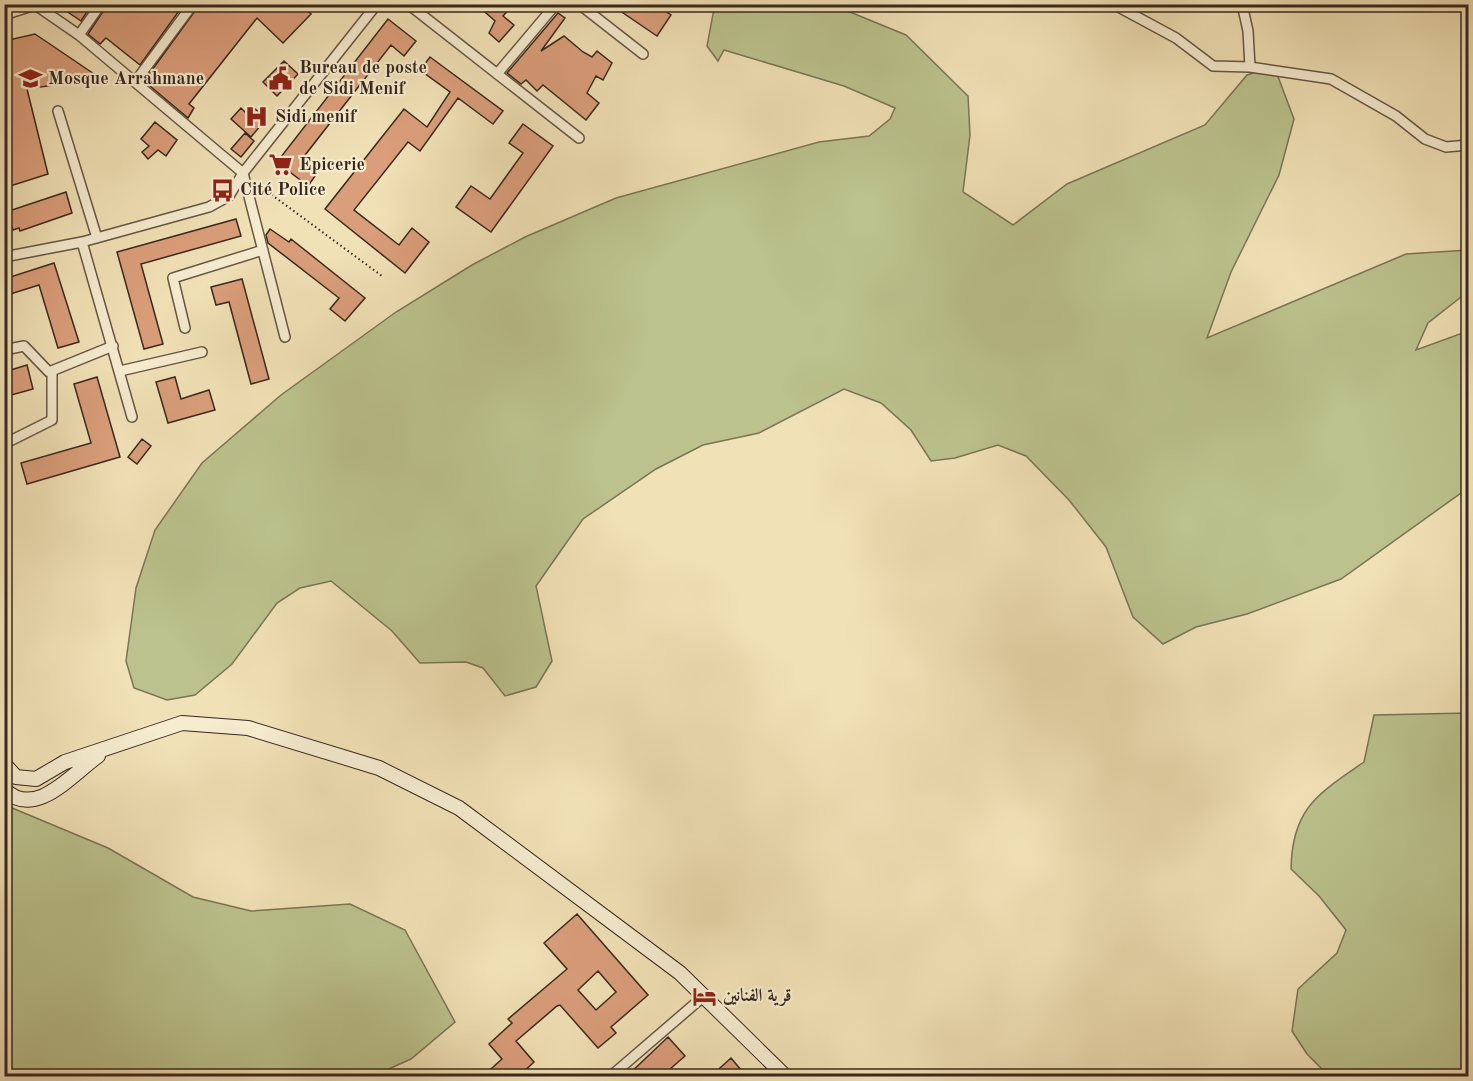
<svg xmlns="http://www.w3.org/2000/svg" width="1473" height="1081" viewBox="0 0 1473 1081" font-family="'Old Standard TT',Amiri,serif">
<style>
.green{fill:#bbc28d;stroke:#7a7556;stroke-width:1.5}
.building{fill:#da9e7a;stroke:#39281e;stroke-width:1.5;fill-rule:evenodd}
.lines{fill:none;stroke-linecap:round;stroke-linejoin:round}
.minor-casing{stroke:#675644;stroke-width:12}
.secondary-casing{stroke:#39281e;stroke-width:16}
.path{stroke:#39281e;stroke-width:2;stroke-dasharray:1.5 3;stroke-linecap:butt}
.minor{stroke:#f6ecd0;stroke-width:9}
.secondary{stroke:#f6ecd0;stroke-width:14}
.labels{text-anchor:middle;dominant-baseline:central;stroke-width:4.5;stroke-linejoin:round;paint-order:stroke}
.poi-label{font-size:18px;font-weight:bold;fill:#39281e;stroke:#f6ecd0;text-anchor:start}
</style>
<rect width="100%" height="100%" fill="#f1e1b6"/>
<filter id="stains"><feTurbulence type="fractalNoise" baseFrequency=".00333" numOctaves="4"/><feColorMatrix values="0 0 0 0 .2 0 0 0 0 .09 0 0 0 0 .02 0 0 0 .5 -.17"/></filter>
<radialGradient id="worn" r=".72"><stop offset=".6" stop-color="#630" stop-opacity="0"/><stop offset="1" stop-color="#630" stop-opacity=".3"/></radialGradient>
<path class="green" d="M718 5H833L906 35 968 96 970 135 963 192 1013 225 1067 184 1205 125 1247 75 1274 66 1294 119 1279 175 1231 272 1207 338 1406 254 1468 250V286L1461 297 1428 323 1416 350 1468 331V488L1341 579 1247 614 1196 627 1163 644 1133 617 1106 547 1069 500 1026 456 998 445 955 458 931 461 911 430 881 403 844 389 759 433 703 445 656 469 583 519 536 586 552 661 536 687 505 696 483 668 466 662 420 663 392 631 331 581 300 588 277 603 232 664 195 695 167 700 134 688 126 661 136 588 155 530 202 463 281 395 396 312 472 265 525 237 616 198 819 142 869 136 890 119 895 108 844 86 724 50 718 61 707 46 713 14Z
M1468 713V1076H1329L1307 1054 1292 1031 1298 989 1337 953 1346 930 1319 896 1291 869C1292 808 1318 794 1364 762L1374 715Z
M5 805 108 848 193 897 251 911 350 904 405 930 455 1022 411 1059 373 1076H5Z"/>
<path class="building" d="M56 4H92L81 21Z
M108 4H184L140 65 106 38 100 44 88 34Z
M200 4H312L307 10 311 14 283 43 257 18 189 104 194 108 188 118 144 81Z
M476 4H514L503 16 514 25 499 42 489 33 495 21Z
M610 4H655L671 15 657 36Z
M558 13 565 18 541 51 564 36 583 52 592 57 597 51 612 63 603 80 596 76 587 93 599 103 586 120 543 85 537 91 526 80 521 84 507 73Z
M388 19 416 41 404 56 391 45 302 159 318 172 308 186 277 162Z
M35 34 100 78 27 89 48 174 4 188V41Z
M430 57 503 111 493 124 458 98 420 151 408 142 354 210 399 245 412 228 429 242 405 273 325 209 404 109 427 127 450 92 420 70Z
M284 61 298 74 277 96 263 82Z
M251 106 267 118 251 137 231 119 241 108 245 112Z
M155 122 177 140 166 156 158 150 148 159 142 152 149 146 141 139Z
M523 124 553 146 491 232 456 207 471 186 490 199 523 153 509 143Z
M245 133 254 141 241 157 231 149Z
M66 192 72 213 20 231 19 228 13 230 6 212Z
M236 219 241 236 141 264 163 344 144 349 117 252Z
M270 229 289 242 291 239 365 298 345 321 330 309 339 298 268 243 266 235Z
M54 263 79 342 58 348 39 285 4 296V279Z
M242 279 269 379 251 384 229 302 216 305 211 287Z
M27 365 33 389 4 397V372Z
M97 377 120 457 27 484 21 463 91 443 74 384Z
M175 377 181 399 209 390 215 410 168 423 156 382Z
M142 439 151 446 137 464 128 457Z
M577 914 648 995 611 1027 616 1033 598 1048 560 1005 557 1006 516 1041 534 1062 518 1077H482L502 1059 489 1044 512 1023 508 1019 567 969 544 943ZM598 971 616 992 596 1010 578 990Z
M668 1037 685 1056 661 1077H626Z
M731 1058 747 1077H710Z"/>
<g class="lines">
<defs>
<path id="minor" d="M408 4 579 138
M579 4 643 54
M1113 4 1176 38 1213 66 1250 67 1331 79 1396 116 1425 139 1446 147 1468 145
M1242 4 1248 31 1250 67
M37 6 79 35 243 173 285 337
M4 15 38 4
M79 35 101 4
M497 74 556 4
M135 82 193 4
M58 111 97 238
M82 242 132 417
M4 257 82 242 209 207 229 196 243 173 377 4
M185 328 173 278 263 250
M4 350 24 346 49 372 113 346
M120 371 202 352
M6 443 52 420V371
M611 1076 704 996"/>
<path id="secondary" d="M4 764 16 777 36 779 65 762 182 723 248 728 379 768 459 808 680 973 785 1076
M4 789C35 821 73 773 98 756"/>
</defs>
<use href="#minor" class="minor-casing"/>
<use href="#secondary" class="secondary-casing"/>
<path class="path" d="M257 184 382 276"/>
<use href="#minor" class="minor"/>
<use href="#secondary" class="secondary"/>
</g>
<defs>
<symbol id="civic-bare" viewBox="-9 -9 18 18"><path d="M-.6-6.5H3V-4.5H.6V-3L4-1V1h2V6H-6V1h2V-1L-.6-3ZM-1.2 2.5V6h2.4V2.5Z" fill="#8f2418" stroke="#f6ecd0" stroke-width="2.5" paint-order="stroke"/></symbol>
<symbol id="school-bare" viewBox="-9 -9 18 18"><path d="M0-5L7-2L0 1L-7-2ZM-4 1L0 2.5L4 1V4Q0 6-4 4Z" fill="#8f2418" stroke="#f6ecd0" stroke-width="2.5" paint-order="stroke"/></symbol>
<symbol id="hospital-bare" viewBox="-9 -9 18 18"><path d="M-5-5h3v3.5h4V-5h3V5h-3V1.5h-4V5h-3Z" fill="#8f2418" stroke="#f6ecd0" stroke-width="2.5" paint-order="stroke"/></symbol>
<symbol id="supermarket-bare" viewBox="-9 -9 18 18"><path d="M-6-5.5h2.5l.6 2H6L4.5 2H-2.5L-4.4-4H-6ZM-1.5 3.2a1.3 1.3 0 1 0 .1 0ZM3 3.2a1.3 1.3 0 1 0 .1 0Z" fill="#8f2418" stroke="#f6ecd0" stroke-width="2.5" paint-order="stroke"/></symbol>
<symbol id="bus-bare" viewBox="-9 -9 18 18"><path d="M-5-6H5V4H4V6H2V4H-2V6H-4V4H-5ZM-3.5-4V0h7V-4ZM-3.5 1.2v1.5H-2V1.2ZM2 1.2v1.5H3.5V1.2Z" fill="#8f2418" stroke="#f6ecd0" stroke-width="2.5" paint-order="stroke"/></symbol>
<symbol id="hotel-bare" viewBox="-9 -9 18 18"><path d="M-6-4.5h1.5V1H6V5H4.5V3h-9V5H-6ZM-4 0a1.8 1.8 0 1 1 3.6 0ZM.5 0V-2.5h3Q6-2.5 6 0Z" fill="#8f2418" stroke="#f6ecd0" stroke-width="2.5" paint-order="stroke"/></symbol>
</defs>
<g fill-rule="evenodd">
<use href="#civic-bare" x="264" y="62" width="33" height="33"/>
<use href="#school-bare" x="14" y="62" width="33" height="33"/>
<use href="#hospital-bare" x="240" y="100" width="33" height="33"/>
<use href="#supermarket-bare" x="264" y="148" width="33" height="33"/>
<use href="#bus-bare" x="206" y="174" width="33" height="33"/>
<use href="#hotel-bare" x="688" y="980" width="33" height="33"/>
</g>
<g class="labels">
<g class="poi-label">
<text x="299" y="68">Bureau de poste<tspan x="299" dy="21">de Sidi Menif</tspan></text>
<text x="48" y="79">Mosque Arrahmane</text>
<text x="275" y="117">Sidi menif</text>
<text x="299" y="165">Epicerie</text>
<text x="240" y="190">Cité Police</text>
<text x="723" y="996">قرية الفنانين</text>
</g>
</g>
<rect width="1473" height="1081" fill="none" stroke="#f1e1b6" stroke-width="24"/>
<rect x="6" y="6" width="1461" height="1069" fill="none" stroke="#39281e" stroke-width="3"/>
<rect x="12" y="12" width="1449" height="1057" fill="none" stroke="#39281e" stroke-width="1.5"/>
<rect width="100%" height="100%" filter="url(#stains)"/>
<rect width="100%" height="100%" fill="url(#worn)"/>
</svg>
